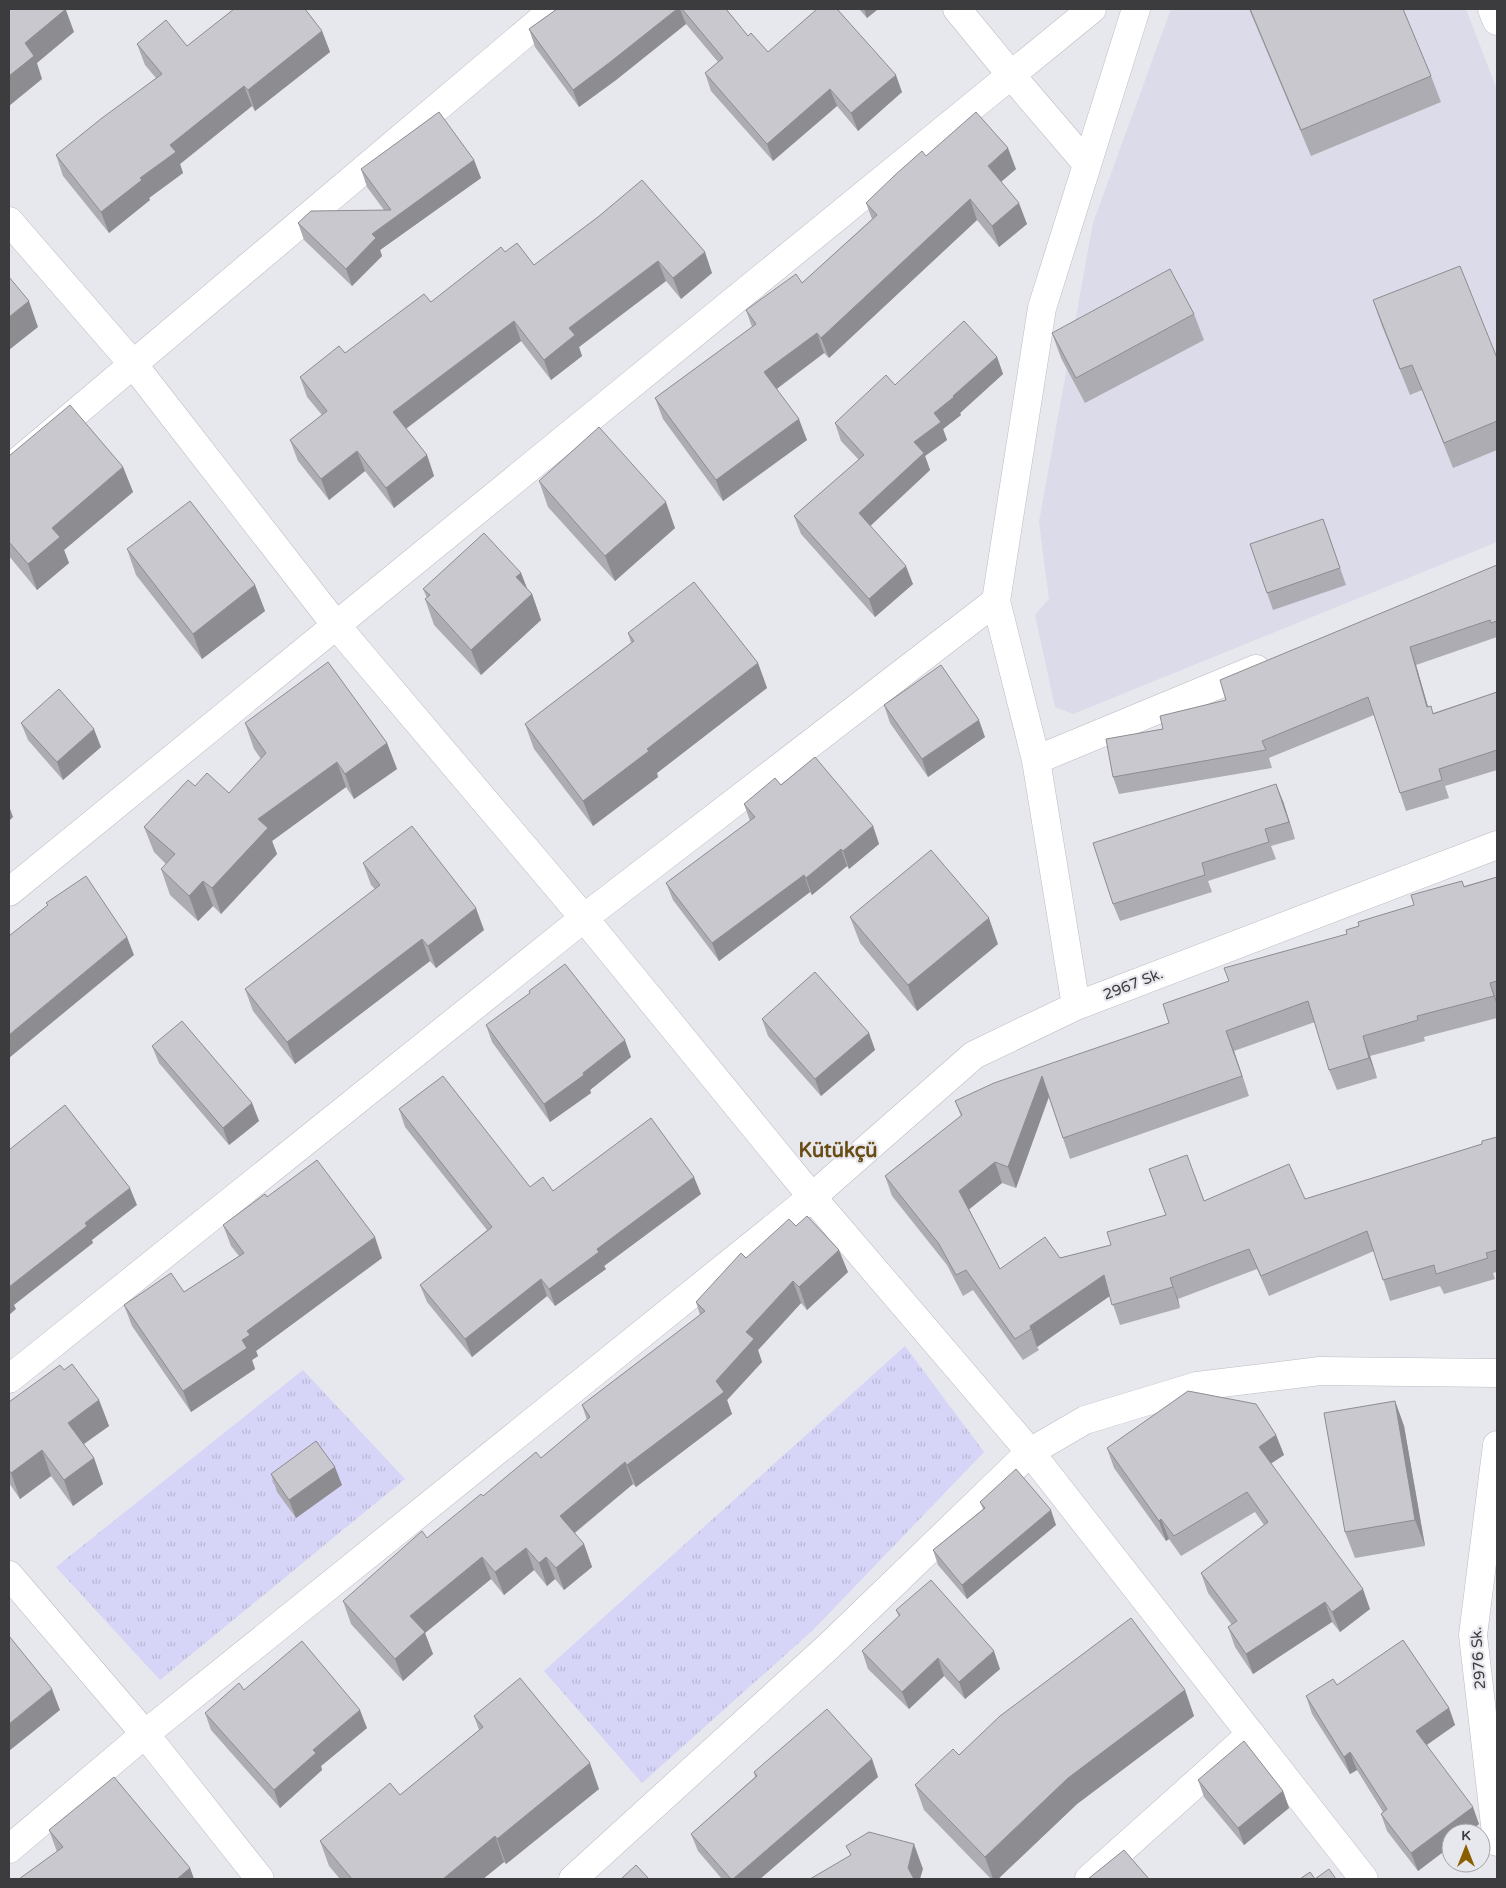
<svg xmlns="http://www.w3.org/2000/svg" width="1506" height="1888" viewBox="0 0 1506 1888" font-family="'Varela Round',sans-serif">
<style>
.built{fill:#dbdbe9}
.park{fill:url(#park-tufts)}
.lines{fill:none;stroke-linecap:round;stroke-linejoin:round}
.minor-casing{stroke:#bcbbc2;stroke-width:29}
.minor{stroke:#fff;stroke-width:28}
.wall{fill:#adacb2}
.shaded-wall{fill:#8d8c91}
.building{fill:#c9c8cf;stroke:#8d8c91}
.labels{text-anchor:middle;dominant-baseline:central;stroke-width:4.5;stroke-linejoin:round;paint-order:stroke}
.street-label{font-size:15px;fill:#3c3c3e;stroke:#e7e7ee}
.district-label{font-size:20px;font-weight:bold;fill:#694b14;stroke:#e7e7ee}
</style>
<defs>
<pattern id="park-tufts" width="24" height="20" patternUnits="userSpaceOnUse" patternTransform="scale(1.25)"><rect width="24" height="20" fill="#d6d4f7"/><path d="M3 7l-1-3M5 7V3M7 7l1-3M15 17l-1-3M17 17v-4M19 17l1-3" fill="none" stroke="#b9b7d5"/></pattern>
</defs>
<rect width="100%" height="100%" fill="#e7e7ee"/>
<path class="built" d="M1171 9H1466L1497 90V542L1073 714 1055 707 1035 615 1049 599 1039 522 1093 223Z"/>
<path class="park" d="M905 1346 984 1452 813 1630 642 1783 544 1671Z
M303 1370 405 1479 160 1680 56 1567Z"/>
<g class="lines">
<defs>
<path id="minor" d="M957 9 1011 75 1087 164
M1492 9 1497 21
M9 221 133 364 335 624 584 918 812 1197 1030 1452 1364 1879
M9 469 554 9
M1036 760 1256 669
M9 892 1092 9
M1076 1006 1036 760 996 601 1042 308 1136 9
M9 1379 584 918 996 601
M1497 1445 1473 1635 1497 1842
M9 1575 145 1734 260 1879
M9 1849 145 1734 812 1197 974 1055 1076 1006 1497 845
M573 1879 829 1646 1030 1452 1085 1420 1197 1386 1320 1371 1497 1373
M1089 1879 1251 1734"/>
</defs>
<use href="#minor" class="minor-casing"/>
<use href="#minor" class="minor"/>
</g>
<path class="wall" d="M557 9H726L748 36 768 52 902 92 858 131 837 106 773 161 711 91 705 73 718 62 686 24 616 80 579 107 535 47 529 29Z
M859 9H878L867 18Z
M1249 9H1403L1431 76 1441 102 1311 156Z
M322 31 330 52 255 111 252 106 180 164 183 173 149 198 150 200 109 233 63 176 56 155 156 78 145 65 137 44 187 46Z
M926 156 1016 169 1001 182 1027 224 999 247 977 220 829 358 824 353 777 389 807 440 723 501 663 419 655 398 752 327 746 310 802 283 872 219 866 203Z
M474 160 481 178 380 250 382 256 352 286 304 240 298 223 384 210 367 187 361 169Z
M598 217 712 273 681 299 666 281 579 347 582 356 551 380 521 341 406 429 427 455 434 476 394 508 365 471 329 500 298 461 290 440 322 415 307 397 300 377 345 353 431 302 505 252 534 265Z
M1373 300 1497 358V450L1453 468 1422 390 1410 395 1382 326Z
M1194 314 1204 340 1085 403 1061 358 1052 333Z
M997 357 1003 374 960 413 961 415 943 429 947 440 925 456 930 470 870 526 913 584 875 617 801 534 794 516 859 460 841 441 835 423 895 385Z
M9 456 123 467 133 492 64 550 69 563 37 590 9 556Z
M539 481 675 528 615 581 548 507Z
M1323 519 1346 585 1273 610 1250 544Z
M127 549 255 585 265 611 202 659 136 575Z
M1497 565V639V637L1416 665 1428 707 1433 713 1497 692V770L1445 786 1449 798 1406 811 1374 715 1269 758 1272 768 1119 794 1113 777 1163 729 1226 700Z
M521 573 527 589 532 594 541 620 481 675 434 625 425 599 427 598 423 589Z
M628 633 758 663 767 688 657 773 658 777 593 826 534 749 525 724 631 643Z
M884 705 985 737 928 777 890 723Z
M21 723 101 747 63 780 28 740Z
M245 723 387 743 397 769 354 799 346 787 272 841 277 854 221 914 213 906 198 921 170 895 161 869 166 864 154 852 144 827 195 786 229 793 261 759 254 749Z
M781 785 873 826 879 844 849 869 847 866 812 895 810 892 719 961 673 900 666 883 750 821 744 804Z
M1283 801 1295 839 1271 846 1276 859 1208 881 1212 892 1120 921 1113 904Z
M363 863 484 930 436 968 430 961 295 1064 253 1011 245 989 375 889 371 885Z
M1497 877V1018L1424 1037 1425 1041 1370 1056 1377 1078 1337 1090 1329 1070 1315 1022 1234 1051 1249 1096 1070 1159 1049 1097 1016 1188 1002 1183 969 1209 1000 1269 1060 1258 1111 1245 1166 1215 1149 1169 1204 1201 1305 1199 1482 1144 1497 1137V1272L1493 1273 1495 1279 1444 1294 1440 1286 1390 1301 1374 1251 1269 1296 1257 1269 1178 1299 1180 1308 1120 1325 1110 1296 1037 1347 1039 1350 1023 1360 973 1290 963 1296 947 1265 892 1196 885 1176 961 1116 955 1101 1169 1023 1229 981 1347 934 1359 926 1464 886Z
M850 917 998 944 917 1011 860 943Z
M529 991 631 1057 590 1090 591 1093 550 1122 492 1042 486 1025 530 993Z
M762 1019 869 1033 875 1050 821 1096 768 1036Z
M152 1046 252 1103 259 1121 229 1145 159 1063Z
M399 1109 530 1187 553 1191 701 1194 604 1266 606 1269 555 1306 547 1296 472 1357 427 1302 420 1285 487 1230 405 1127Z
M267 1197 382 1258 256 1351 258 1356 252 1360 255 1369 191 1412 132 1326 124 1305 184 1292 239 1256 231 1246 223 1225Z
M796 1226 848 1272 807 1310 801 1303 758 1350 762 1362 727 1400 732 1414 636 1487 633 1484 575 1533 584 1544 592 1567 564 1590 555 1579 547 1586 534 1570 504 1595 491 1579 425 1633 433 1654 403 1681 351 1624 343 1601 483 1496 541 1458 587 1420 582 1405 700 1315 696 1302 746 1258Z
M64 1370 99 1400 109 1426 83 1444 94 1458 103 1484 73 1506 51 1476 20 1499 9 1483V1402Z
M1395 1401 1404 1426 1425 1546 1355 1558 1345 1532Z
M1276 1435 1284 1455 1271 1463 1370 1609 1340 1632 1332 1622 1253 1674 1235 1647 1228 1627 1232 1625 1208 1593 1201 1573 1264 1525 1255 1512 1181 1556 1169 1539 1166 1541 1114 1468 1107 1448Z
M271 1474 342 1485 296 1518 277 1492Z
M980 1502 1056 1525 967 1599 938 1565 933 1550 983 1509Z
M896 1610 1000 1669 965 1699 944 1676 909 1709 868 1669 862 1651 899 1617Z
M1337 1685 1449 1708 1455 1725 1427 1745 1479 1824 1468 1833H1451V1846L1418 1871 1387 1831 1381 1814 1383 1812 1357 1770 1350 1774 1312 1714 1306 1696Z
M244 1690 367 1728 321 1766 322 1770 280 1808 211 1730 205 1713Z
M1185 1690 1194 1716 1077 1804 998 1879H991L924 1810 915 1785 959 1755Z
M474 1716 599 1789 506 1864 504 1862 483 1879H340L329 1866 320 1841 400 1795 479 1730Z
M872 1759 878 1777 760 1879H722L698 1851 691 1834 755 1777 754 1772Z
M1198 1780 1283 1791 1289 1808 1244 1845 1204 1797Z
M49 1830 190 1868 194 1879H19L57 1852Z"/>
<path class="shaded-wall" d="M58 9H68L66 10 74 32 37 63 42 79 9 106V76L25 43Z
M677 9H680L686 24 616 80 579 107 573 90Z
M864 9H878L867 18Z
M322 31 330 52 255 111 248 90Z
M896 75 902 92 858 131 851 113Z
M244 86 252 106 180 164 183 173 149 198 150 200 109 233 101 212 140 178 170 145Z
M830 89 837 106 773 161 767 144Z
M1008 148 1016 169 995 187 988 166Z
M474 160 481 178 380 250 382 256 352 286 346 269 372 234Z
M970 199 977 220 829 358 821 338Z
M1019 203 1027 224 999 247 992 226Z
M705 252 712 273 681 299 673 278Z
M658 261 666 281 579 347 582 356 551 380 544 360 569 328Z
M29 301 38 327 9 350V317Z
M514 321 521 341 400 433 393 412Z
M817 333 824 353 772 392 764 372Z
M997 357 1003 374 960 413 961 415 943 429 947 440 925 456 930 470 865 531 859 513 914 442 934 413Z
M799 419 807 440 723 501 716 480Z
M357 451 365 471 329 500 321 479Z
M427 455 434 476 394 508 386 488Z
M123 467 133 492 64 550 69 563 37 590 28 564 52 528Z
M666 502 675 528 615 581 605 556Z
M906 566 913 584 875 617 869 599Z
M521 573 530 596 532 594 541 620 481 675 471 650 516 577Z
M255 585 265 611 202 659 193 634Z
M1410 647 1416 665 1433 724 1427 707Z
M758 663 767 688 657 773 658 777 593 826 583 801 647 749Z
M979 720 985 737 928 777 922 759Z
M94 729 101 747 63 780 57 762Z
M387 743 397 769 354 799 345 774Z
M337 762 346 787 272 841 277 854 221 914 212 888 258 819Z
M1276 784 1283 801 1295 839 1289 822Z
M9 806 13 817 9 821Z
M873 826 879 844 849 869 843 851Z
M841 849 847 866 812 895 806 878Z
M804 875 810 892 719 961 712 943Z
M203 881 213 906 198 921 189 896Z
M476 908 484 930 436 968 428 946Z
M989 918 998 944 917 1011 908 985Z
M127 937 134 955 9 1058V1035Z
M422 939 430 961 295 1064 287 1042Z
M1490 983 1497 1002V1006L1494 996Z
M1226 1031 1234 1051 1249 1096 1242 1076Z
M869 1033 875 1050 821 1096 815 1079Z
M1363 1036 1370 1056 1377 1078 1369 1058Z
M625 1040 631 1057 590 1090 591 1093 550 1122 544 1104Z
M1042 1076 1049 1096 1016 1188 1008 1167Z
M252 1103 259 1121 229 1145 223 1128Z
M995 1162 1002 1183 967 1211 959 1191Z
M694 1177 701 1194 604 1266 606 1269 555 1306 549 1289 597 1249Z
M130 1188 137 1205 92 1240 93 1243 14 1305 16 1309 9 1315V1287L85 1223Z
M375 1237 382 1258 256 1351 258 1356 252 1360 255 1369 191 1412 183 1391 242 1340 247 1331Z
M839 1250 848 1272 807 1310 799 1287Z
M1104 1275 1111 1295 1037 1347 1030 1326Z
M1170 1278 1178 1299 1180 1308Z
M541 1279 547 1296 472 1357 465 1339Z
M793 1281 801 1303 758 1350 762 1362 727 1400 732 1414 636 1487 627 1465 716 1381 746 1332Z
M99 1400 109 1426 77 1449 68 1423Z
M1395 1401 1404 1426 1425 1546 1415 1520Z
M1276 1435 1284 1455 1266 1467 1259 1447Z
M42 1450 51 1476 20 1499 11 1473Z
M94 1458 103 1484 73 1506 64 1480Z
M625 1462 633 1484 568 1538 560 1516Z
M335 1467 342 1485 296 1518 289 1500Z
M1051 1510 1056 1525 967 1599 962 1585Z
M1161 1519 1169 1539 1166 1541 1159 1521Z
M584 1544 592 1567 564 1590 556 1568Z
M526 1548 534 1570 504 1595 495 1572Z
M482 1557 491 1579 425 1633 433 1654 403 1681 395 1659 410 1616Z
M546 1557 555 1579 547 1586 539 1563Z
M1363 1589 1370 1609 1340 1632 1332 1612Z
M1325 1602 1332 1622 1253 1674 1246 1654Z
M994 1651 1000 1669 965 1699 959 1682Z
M938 1658 944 1676 909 1709 902 1692Z
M52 1689 60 1710 9 1751V1724Z
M1185 1690 1194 1716 1077 1804 998 1879H993L985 1857 1068 1778Z
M1449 1708 1455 1725 1422 1748 1416 1731Z
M360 1710 367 1728 321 1766 322 1770 280 1808 274 1790 313 1750Z
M1350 1752 1357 1770 1350 1774 1344 1757Z
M872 1759 878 1777 760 1879H733Z
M590 1763 599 1789 506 1864 497 1839Z
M1283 1791 1289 1808 1244 1845 1238 1828Z
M1473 1807 1479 1824 1468 1833H1451V1846L1418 1871 1411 1853Z
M495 1836 504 1862 483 1879H443Z
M914 1844 923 1869 920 1879H912L908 1868Z
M190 1868 194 1879H177Z"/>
<path class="building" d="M9 9H66L25 43 34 56 9 76Z
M234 9H305L322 31 248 90 244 86 170 145 176 152 140 178 142 180 101 212 56 155 102 118 162 74 137 44 166 20 187 46Z
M557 9H677L609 63 573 90 529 29Z
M682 9H726L748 36 751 33 768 52 817 9H837L896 75 851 113 830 89 767 144 705 73 723 58Z
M1250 9H1403L1431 76 1301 130Z
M439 112 474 160 372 234 376 238 346 269 298 223 311 211 391 210 361 169Z
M976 112 1008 148 988 166 1019 203 992 226 970 199 821 338 817 333 764 372 799 419 716 480 655 398 756 324 746 310 796 274 802 283 877 215 866 203 895 175 922 151 926 156Z
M642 180 705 252 673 278 658 261 569 328 575 335 544 360 514 321 393 412 427 455 386 488 357 451 321 479 290 440 327 411 300 377 339 346 345 353 424 294 431 302 501 247 505 252 517 243 534 265 598 217Z
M1460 266 1497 358V421L1444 443 1412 365 1400 369 1373 300Z
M1170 269 1194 314 1076 378 1052 333Z
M9 277 29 301 9 317Z
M964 321 997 357 953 396 954 397 934 413 941 422 914 442 924 453 859 513 906 566 869 599 794 516 864 455 835 423 886 375 895 385Z
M70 405 123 467 52 528 60 537 28 564 9 542V456Z
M599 427 666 502 605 556 539 481Z
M190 501 255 585 193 634 127 549Z
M1323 519 1340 568 1267 593 1250 544Z
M484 533 521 573 516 577 532 594 471 650 425 599 430 595 423 589Z
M1497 565V621L1491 623 1490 620 1410 647 1427 707 1431 706 1433 714 1497 692V750L1439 769 1442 780 1400 793 1368 697 1262 741 1266 750 1113 777 1106 739 1163 729 1160 716 1226 700 1220 680Z
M694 582 758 663 647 749 649 751 583 801 525 724 634 641 628 633Z
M328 662 387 743 345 774 337 762 258 819 268 828 212 888 203 881 189 896 161 869 175 854 144 827 188 780 195 786 207 773 229 793 266 753 245 723Z
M941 665 979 720 922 759 884 705Z
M59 689 94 729 57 762 21 723Z
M815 757 873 826 843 851 841 849 806 878 804 875 712 943 666 883 755 817 744 804 775 778 781 785Z
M1276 784 1289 822 1265 829 1269 842 1202 863 1205 875 1113 904 1093 843Z
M412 826 476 908 428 946 422 939 287 1042 245 989 380 885 363 863Z
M931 850 989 918 908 985 850 917Z
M86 876 127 937 9 1035V936L48 905 46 903Z
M1497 877V981L1490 983 1494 996 1417 1016 1418 1020 1363 1036 1369 1058 1329 1070 1308 1001 1226 1031 1242 1076 1063 1138 1042 1076 1008 1167 995 1162 959 1191 1000 1269 1045 1237 1060 1258 1111 1245 1107 1232 1166 1215 1149 1169 1187 1155 1204 1201 1289 1164 1305 1199 1482 1144V1141L1497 1137V1250L1486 1253 1488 1258 1436 1274 1434 1265 1383 1280 1367 1231 1261 1276 1249 1249 1170 1278 1173 1287 1112 1305 1104 1275 1030 1326 1031 1329 1015 1339 966 1270 956 1275 939 1244 885 1176 962 1115 955 1101 994 1083 1169 1023 1163 1004 1229 981 1224 968 1347 934 1346 930 1359 926 1358 922 1414 905 1411 895 1462 881 1464 887Z
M565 964 625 1040 583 1073 584 1075 544 1104 486 1025 530 993 529 991Z
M815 972 869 1033 815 1079 762 1019Z
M182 1021 252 1103 223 1128 152 1046Z
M443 1076 530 1187 543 1177 553 1191 651 1118 694 1177 597 1249 599 1252 549 1289 541 1279 465 1339 420 1285 492 1227 399 1109Z
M65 1105 130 1188 85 1223 87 1226 9 1287V1150Z
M317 1160 375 1237 247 1331 250 1335 242 1340 247 1348 183 1391 124 1305 171 1273 184 1292 244 1253 223 1225 265 1194 267 1197Z
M807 1216 839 1250 799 1287 793 1281 746 1332 754 1339 716 1381 724 1392 627 1465 625 1462 560 1516 584 1544 556 1568 546 1557 539 1563 526 1548 495 1572 482 1557 410 1616 425 1632 395 1659 343 1601 422 1531 427 1538 481 1494 483 1496 536 1452 541 1458 590 1417 582 1405 705 1311 696 1302 741 1253 746 1258 789 1219 796 1226Z
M72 1364 99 1400 68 1423 94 1458 64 1480 42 1450 11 1473 9 1470V1402L60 1365 64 1370Z
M1188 1391 1256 1404 1276 1435 1259 1447 1363 1589 1332 1612 1325 1602 1246 1654 1228 1627 1237 1621 1201 1573 1268 1522 1247 1492 1174 1536 1161 1519 1159 1521 1107 1448Z
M1395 1401 1415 1520 1345 1532 1324 1413Z
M316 1441 335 1467 289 1500 271 1474Z
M1016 1469 1051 1510 962 1585 933 1550 985 1508 980 1502Z
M931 1580 994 1651 959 1682 938 1658 902 1692 862 1651 900 1615 896 1610Z
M1131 1618 1185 1690 1068 1778 985 1857 915 1785 953 1749 959 1755 1000 1716Z
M9 1636 52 1689 9 1724Z
M1403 1640 1449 1708 1416 1731 1473 1807 1411 1853 1381 1814 1387 1809 1350 1752 1344 1757 1306 1696 1333 1679 1337 1685Z
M302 1641 360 1710 313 1750 316 1753 274 1790 205 1713 239 1683 244 1690Z
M520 1678 590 1763 497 1839 495 1836 443 1879H352L320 1841 390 1783 400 1795 483 1727 474 1716Z
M827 1709 872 1759 733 1879H731L691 1834 757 1776 754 1772Z
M1244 1741 1283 1791 1238 1828 1198 1780Z
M114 1777 190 1868 177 1879H19L63 1847 49 1830Z
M869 1832 914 1844 908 1868 914 1879H810L851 1855 846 1846Z
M1124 1850 1149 1879H1088Z
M636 1865 649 1879H621Z
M1329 1869 1336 1879H1300L1310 1872 1315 1879Z"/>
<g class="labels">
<g class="street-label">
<text transform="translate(1133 984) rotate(-21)">2967 Sk.</text>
<text transform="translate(1478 1658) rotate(-94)">2976 Sk.</text>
</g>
<g class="district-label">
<text x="838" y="1151">Kütükçü</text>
</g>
</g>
<rect width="1506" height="1888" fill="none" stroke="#3c3c3e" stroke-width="20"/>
<g transform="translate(1466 1848)"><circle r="24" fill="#e7e7ee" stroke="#a3a3a8"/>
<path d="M0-4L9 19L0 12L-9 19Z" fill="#8a5f00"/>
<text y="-8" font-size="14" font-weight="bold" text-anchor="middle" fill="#3c3c3e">K</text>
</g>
</svg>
